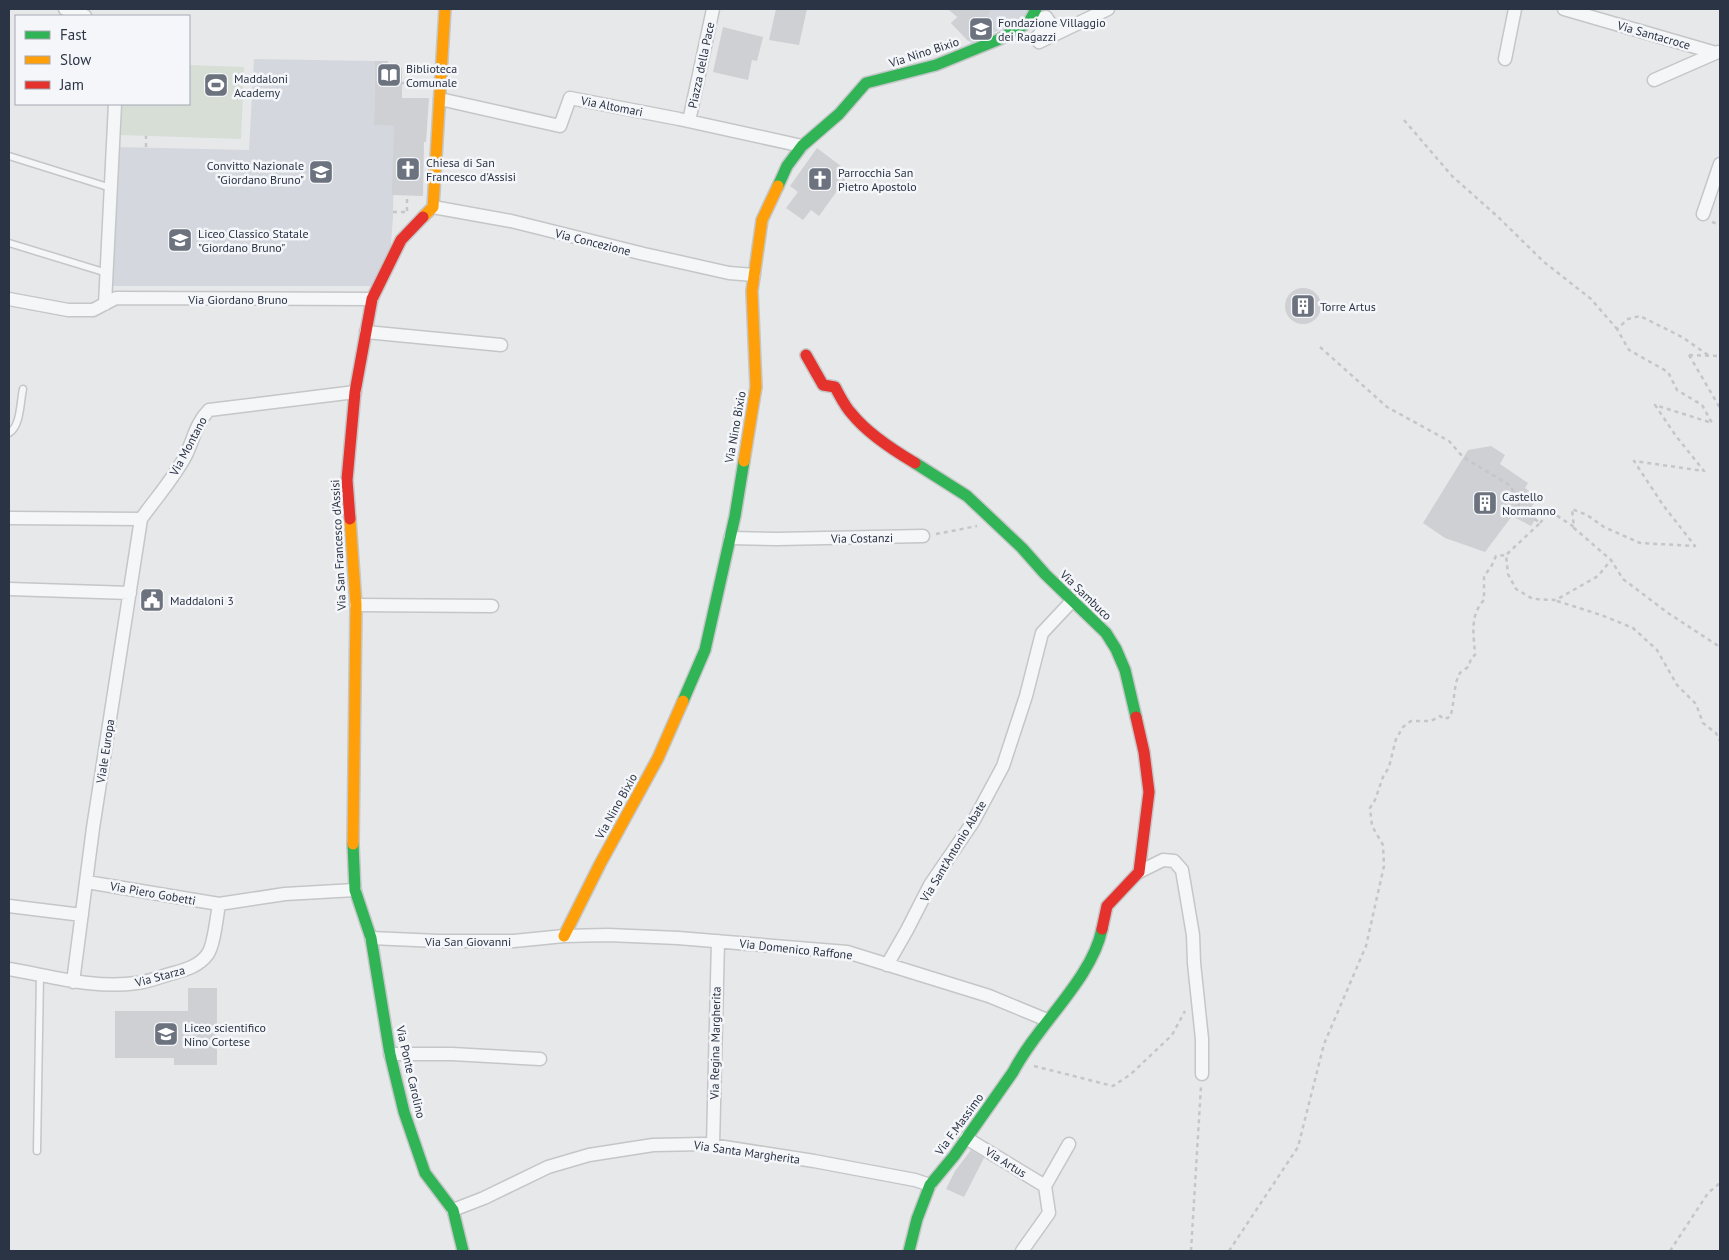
<svg xmlns="http://www.w3.org/2000/svg" width="1729" height="1260" viewBox="0 0 1729 1260" font-family="'PT Sans',sans-serif">
<style>
.built{fill:#d4d7dd}
.green{fill:#d6ded6}
.building{fill:#ced0d3}
.lines{fill:none;stroke-linecap:round;stroke-linejoin:round}
.lane-casing{stroke:#c4c6c8;stroke-width:9}
.street-casing{stroke:#c4c6c8;stroke-width:15}
.fast-casing{stroke:#c4c6c8;stroke-width:14}
.slow-casing{stroke:#c4c6c8;stroke-width:14}
.jam-casing{stroke:#c4c6c8;stroke-width:14}
.path{stroke:#c5c6ca;stroke-width:2.5;stroke-dasharray:4 4;stroke-linecap:butt}
.lane{stroke:#f5f6f7;stroke-width:6}
.street{stroke:#f5f6f7;stroke-width:12}
.fast{stroke:#30b455;stroke-width:11}
.slow{stroke:#ff9f0a;stroke-width:11}
.jam{stroke:#e5322d;stroke-width:11}
.labels{text-anchor:middle;dominant-baseline:central;stroke-width:5;stroke-linejoin:round;paint-order:stroke}
.poi-label{font-size:12px;fill:#2b3445;stroke:#f4f6f9;text-anchor:start}
.street-label{font-size:12px;fill:#2b3445;stroke:#f4f6f9}
</style>
<rect width="100%" height="100%" fill="#e6e8ea"/>
<path class="built" d="M948 9H1029L1024 19 971 43 951 23 957 17Z
M254 59 375 61 374 125 394 126 393 218 390 254 373 286H113L117 147 249 150Z"/>
<path class="green" d="M189 65 244 67 241 139 121 135 122 104H189Z"/>
<path class="building" d="M776 9H807L799 45 769 40Z
M948 9H991L987 19 995 29 968 41 951 23 958 17Z
M723 27 763 37 757 61 752 60 748 80 713 72Z
M375 61H388V68H402V98H429L426 142H424L423 196 392 195 394 126 374 125Z
M817 148 850 173 819 216 811 210 803 220 786 208 798 192 790 186Z
M1285 306a18 18 0 1 1 36 0a18 18 0 1 1-36 0Z
M1491 446 1505 455 1500 464 1528 483 1525 488 1538 497 1531 508 1539 514 1531 526 1512 516 1485 552 1445 538 1423 523 1468 450Z
M188 988H217V1065H174V1058H115V1011H188Z
M971 1150 984 1158 964 1197 946 1189 955 1171Z"/>
<g class="lines">
<defs>
<path id="lane" d="M9 156 111 188
M9 243 107 273
M9 433C21 426 20 402 23 389
M37 1151 40 975"/>
<path id="street" d="M65 9 85 16
M1564 9 1716 53
M1029 22 1046 17 1050 23 1036 38 1039 42 1108 9
M1505 59 1515 9
M1654 80 1718 52
M440 99 560 126 570 98 679 119 802 146
M689 121 713 9
M433 207 511 221 644 254 729 273 754 275
M1703 214 1720 164
M9 299 68 310H93L116 298 372 299
M105 304 115 104
M366 332 501 345
M9 518 141 519
M730 538 777 539 923 536
M9 589 130 593
M356 605 492 606
M1139 872 1163 860 1174 861 1182 870 1193 935 1194 963 1202 1039V1074
M87 882 219 904 285 894 355 890
M9 906 82 915
M371 938 438 941H514L564 936 608 935 678 938 847 952 989 996 1047 1020
M887 965 907 930 930 885 973 822 1003 766 1026 696 1042 633 1072 601
M9 969C51 976 94 989 137 983 148 982 160 977 170 974 184 970 198 967 207 955 214 947 217 915 219 904
M73 982 93 828 141 519C156 498 174 478 186 455 194 438 196 423 209 410L355 392
M390 1054H452L540 1059
M966 1138 1045 1186
M713 1145 718 941
M1045 1186 1069 1144
M453 1210 484 1198 548 1167 589 1155 653 1145 705 1144 814 1161 915 1180 930 1185
M1022 1251 1049 1213 1045 1186"/>
<path id="fast" d="M778 186 787 166 802 146 839 114 866 83 936 65 1000 39 1029 22 1036 9
M915 463 967 496 1022 548 1045 574 1106 633 1116 649 1125 670 1136 717
M683 701 705 650 735 516 744 461
M353 844 355 890 371 938 390 1054 404 1112 425 1173 453 1210 463 1251
M909 1251 917 1219 930 1185 954 1156 1013 1072C1037 1025 1092 979 1102 929"/>
<path id="slow" d="M423 217 433 207 445 9
M744 461 756 387 752 291 762 220 778 186
M350 519 356 605 353 844
M564 936 600 864 658 758 683 701"/>
<path id="jam" d="M806 355 823 385 835 387C840 396 845 407 852 414 868 434 893 450 915 463
M350 519 347 480 355 392 372 299 401 240 423 217
M1102 929 1107 906 1139 872 1149 792 1144 752 1136 717"/>
</defs>
<use href="#lane" class="lane-casing"/>
<use href="#street" class="street-casing"/>
<use href="#fast" class="fast-casing"/>
<use href="#slow" class="slow-casing"/>
<use href="#jam" class="jam-casing"/>
<path class="path" d="M402 83 425 84
M1404 120 1452 176 1497 216 1544 262 1591 299 1617 329
M146 147V136
M407 211V196
M393 212H406
M1712 222 1720 225
M1320 347 1387 407 1449 441 1463 457 1511 486 1520 508 1540 523 1506 555 1508 574 1516 589 1533 599 1556 600 1598 576 1611 560
M1689 355 1720 408
M1689 355 1720 356
M1708 355 1682 337 1640 316 1628 319 1617 329 1629 350 1668 372 1677 390 1702 405 1712 423 1655 405 1676 436 1704 471 1634 461 1663 505 1695 546 1640 543 1604 527 1587 515 1572 509 1574 528 1611 560 1623 579 1668 613 1720 647
M1540 523 1550 511 1574 527
M936 534 977 526
M1557 601 1601 615 1633 628 1657 650 1677 685 1696 704 1703 723 1716 733 1720 741
M1034 1066 1113 1086 1131 1074 1172 1035 1185 1011
M1191 1251 1201 1086
M1229 1251 1298 1147 1324 1044 1366 946 1384 866 1383 845 1372 826 1370 808 1375 800 1383 777 1389 767 1396 739 1403 727 1411 721H1431L1440 716 1444 719 1450 717C1455 704 1453 684 1460 673 1462 671 1467 668 1469 666L1471 658 1475 655C1474 635 1469 616 1484 600V576L1491 567 1496 556 1506 555
M1670 1251 1708 1193 1720 1183"/>
<use href="#lane" class="lane"/>
<use href="#street" class="street"/>
<use href="#fast" class="fast"/>
<use href="#slow" class="slow"/>
<use href="#jam" class="jam"/>
</g>
<defs>
<symbol id="school-square" viewBox="-11 -11 22 22"><rect x="-9" y="-9" width="18" height="18" rx="4" fill="#6c737f" stroke="#f4f6f9"/><path d="M0-5L7-2L0 1L-7-2ZM-4 1L0 2.5L4 1V4Q0 6-4 4Z" fill="#fff"/></symbol>
<symbol id="library-square" viewBox="-11 -11 22 22"><rect x="-9" y="-9" width="18" height="18" rx="4" fill="#6c737f" stroke="#f4f6f9"/><path d="M-6-4Q-3-5.5-.7-3.5V5Q-3 3-6 4ZM6-4Q3-5.5 .7-3.5V5Q3 3 6 4Z" fill="#fff"/></symbol>
<symbol id="stadium-square" viewBox="-11 -11 22 22"><rect x="-9" y="-9" width="18" height="18" rx="4" fill="#6c737f" stroke="#f4f6f9"/><path d="M0-5a6.5 5 0 1 0 0 10a6.5 5 0 1 0 0-10ZM-3.5-1.8h7v3.6h-7Z" fill="#fff"/></symbol>
<symbol id="church-square" viewBox="-11 -11 22 22"><rect x="-9" y="-9" width="18" height="18" rx="4" fill="#6c737f" stroke="#f4f6f9"/><path d="M-1.2-6h2.4v3.5h3.3v2.4h-3.3V6h-2.4V-.1h-3.3v-2.4h3.3Z" fill="#fff"/></symbol>
<symbol id="building-square" viewBox="-11 -11 22 22"><rect x="-9" y="-9" width="18" height="18" rx="4" fill="#6c737f" stroke="#f4f6f9"/><path d="M-4-6H4V6H1V3H-1V6H-4ZM-2.5-4.3h1.7v1.8h-1.7ZM.8-4.3h1.7v1.8H.8ZM-2.5-1h1.7V.8h-1.7ZM.8-1h1.7V.8H.8Z" fill="#fff"/></symbol>
<symbol id="civic-square" viewBox="-11 -11 22 22"><rect x="-9" y="-9" width="18" height="18" rx="4" fill="#6c737f" stroke="#f4f6f9"/><path d="M-.6-6.5H3V-4.5H.6V-3L4-1V1h2V6H-6V1h2V-1L-.6-3ZM-1.2 2.5V6h2.4V2.5Z" fill="#fff"/></symbol>
</defs>
<g fill-rule="evenodd">
<use href="#school-square" x="967" y="15" width="28" height="28"/>
<use href="#library-square" x="375" y="61" width="28" height="28"/>
<use href="#stadium-square" x="202" y="71" width="28" height="28"/>
<use href="#church-square" x="394" y="155" width="28" height="28"/>
<use href="#school-square" x="307" y="158" width="28" height="28"/>
<use href="#church-square" x="806" y="165" width="28" height="28"/>
<use href="#school-square" x="166" y="226" width="28" height="28"/>
<use href="#building-square" x="1289" y="292" width="28" height="28"/>
<use href="#building-square" x="1471" y="489" width="28" height="28"/>
<use href="#civic-square" x="138" y="586" width="28" height="28"/>
<use href="#school-square" x="152" y="1020" width="28" height="28"/>
</g>
<g class="labels">
<g class="poi-label">
<text x="998" y="22">Fondazione Villaggio<tspan x="998" dy="14">dei Ragazzi</tspan></text>
<text x="406" y="68">Biblioteca<tspan x="406" dy="14">Comunale</tspan></text>
<text x="234" y="78">Maddaloni<tspan x="234" dy="14">Academy</tspan></text>
<text x="426" y="162">Chiesa di San<tspan x="426" dy="14">Francesco d'Assisi</tspan></text>
<text x="304" y="165" text-anchor="end">Convitto Nazionale<tspan x="304" dy="14">"Giordano Bruno"</tspan></text>
<text x="838" y="172">Parrocchia San<tspan x="838" dy="14">Pietro Apostolo</tspan></text>
<text x="198" y="233">Liceo Classico Statale<tspan x="198" dy="14">"Giordano Bruno"</tspan></text>
<text x="1320" y="306">Torre Artus</text>
<text x="1502" y="496">Castello<tspan x="1502" dy="14">Normanno</tspan></text>
<text x="170" y="600">Maddaloni 3</text>
<text x="184" y="1027">Liceo scientifico<tspan x="184" dy="14">Nino Cortese</tspan></text>
</g>
<g class="street-label">
<text transform="translate(1654 35) rotate(16)">Via Santacroce</text>
<text transform="translate(924 52) rotate(-18)">Via Nino Bixio</text>
<text transform="translate(701 65) rotate(-78)">Piazza della Pace</text>
<text transform="translate(612 106) rotate(11)">Via Altomari</text>
<text transform="translate(593 242) rotate(14)">Via Concezione</text>
<text x="238" y="299">Via Giordano Bruno</text>
<text transform="translate(735 427) rotate(-80)">Via Nino Bixio</text>
<text transform="translate(188 446) rotate(-62)">Via Montano</text>
<text transform="translate(862 538) rotate(-1)">Via Costanzi</text>
<text transform="translate(338 545) rotate(-93)">Via San Francesco d'Assisi</text>
<text transform="translate(1086 595) rotate(44)">Via Sambuco</text>
<text transform="translate(105 751) rotate(-81)">Viale Europa</text>
<text transform="translate(616 806) rotate(-61)">Via Nino Bixio</text>
<text transform="translate(953 851) rotate(-59)">Via Sant'Antonio Abate</text>
<text transform="translate(153 893) rotate(10)">Via Piero Gobetti</text>
<text x="468" y="941">Via San Giovanni</text>
<text transform="translate(796 949) rotate(6)">Via Domenico Raffone</text>
<text transform="translate(160 976) rotate(-15)">Via Starza</text>
<text transform="translate(715 1043) rotate(-89)">Via Regina Margherita</text>
<text transform="translate(411 1072) rotate(77)">Via Ponte Carolino</text>
<text transform="translate(959 1124) rotate(-54)">Via F.Massimo</text>
<text transform="translate(747 1152) rotate(8)">Via Santa Margherita</text>
<text transform="translate(1006 1162) rotate(32)">Via Artus</text>
</g>
</g>
<rect width="1729" height="1260" fill="none" stroke="#2b3445" stroke-width="20"/>
<rect x="15" y="15" width="175" height="90" fill="#f4f6f9" stroke="#a4a8b1"/>
<rect x="25" y="31" width="25" height="8" fill="#30b455" stroke="#a4a8b1"/>
<text x="60" y="40" font-size="15" fill="#2b3445">Fast</text>
<rect x="25" y="56" width="25" height="8" fill="#ff9f0a" stroke="#a4a8b1"/>
<text x="60" y="65" font-size="15" fill="#2b3445">Slow</text>
<rect x="25" y="81" width="25" height="8" fill="#e5322d" stroke="#a4a8b1"/>
<text x="60" y="90" font-size="15" fill="#2b3445">Jam</text>
</svg>
